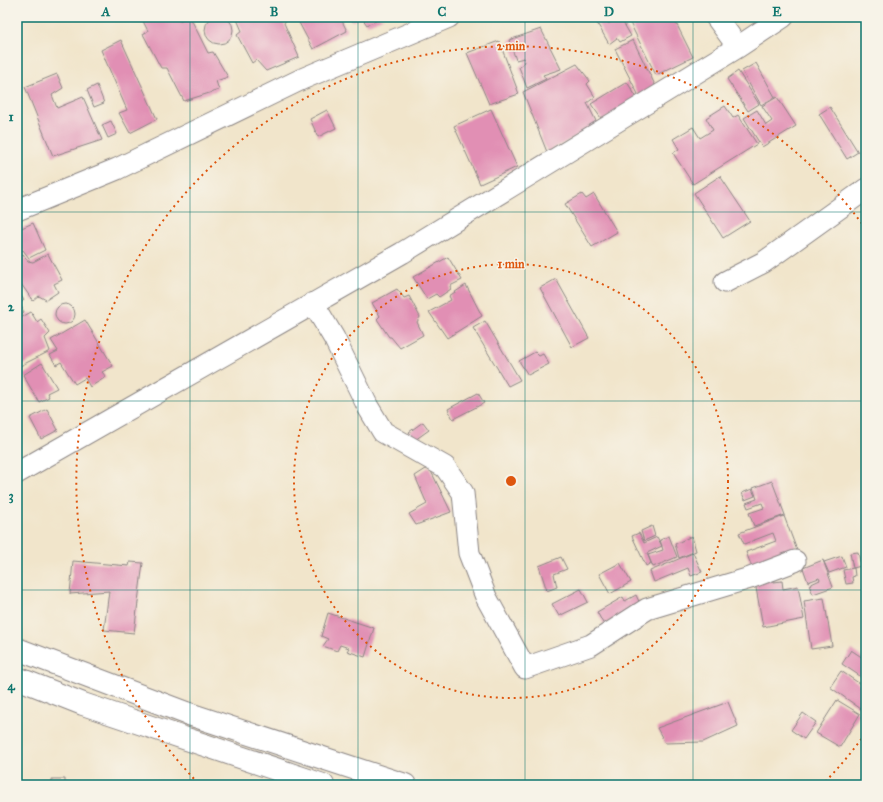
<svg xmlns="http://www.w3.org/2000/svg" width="883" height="802" viewBox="0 0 883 802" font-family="'IM FELL Great Primer',serif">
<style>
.building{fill:#e18fb4}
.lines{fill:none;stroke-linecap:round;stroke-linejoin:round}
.minor-casing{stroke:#8a8483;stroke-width:23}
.trunk-casing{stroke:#8a8483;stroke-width:24}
.minor{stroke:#fff;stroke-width:21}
.trunk{stroke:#fff;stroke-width:22}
.grid{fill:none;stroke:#0f766e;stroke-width:1;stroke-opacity:0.55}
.ring{fill:none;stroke:#de560e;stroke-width:2;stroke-dasharray:2 4}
.centre{fill:#de560e;stroke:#f7f3e8;stroke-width:2}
.ring-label{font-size:12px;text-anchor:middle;font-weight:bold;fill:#de560e;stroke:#f7f3e8;stroke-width:3;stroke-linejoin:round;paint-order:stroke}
.neatline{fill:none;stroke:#0f766e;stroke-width:1.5}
.grid-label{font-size:13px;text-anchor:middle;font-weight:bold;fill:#0f766e}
</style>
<rect width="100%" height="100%" fill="#f7f3e8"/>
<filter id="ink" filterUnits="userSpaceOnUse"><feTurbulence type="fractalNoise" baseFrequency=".025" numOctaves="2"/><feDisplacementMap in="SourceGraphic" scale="8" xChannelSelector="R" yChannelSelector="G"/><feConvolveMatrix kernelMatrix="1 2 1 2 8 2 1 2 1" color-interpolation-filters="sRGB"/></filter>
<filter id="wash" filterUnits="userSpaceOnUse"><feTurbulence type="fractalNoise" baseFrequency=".012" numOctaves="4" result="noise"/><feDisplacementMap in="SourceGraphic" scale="16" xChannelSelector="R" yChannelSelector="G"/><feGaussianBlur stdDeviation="0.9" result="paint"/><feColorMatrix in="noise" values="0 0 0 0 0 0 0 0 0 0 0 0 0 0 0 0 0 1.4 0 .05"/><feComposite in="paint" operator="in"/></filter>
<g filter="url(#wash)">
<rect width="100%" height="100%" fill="#f1e5cb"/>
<g id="blocks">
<path class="building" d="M205 30a14 14 0 1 1 28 0a14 14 0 1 1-28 0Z
M141 17H178L179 21 186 17H190L208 53 213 52 228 77 216 81 219 90 184 101 167 68H161L143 34 148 31Z
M236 17H288L284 23 299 57 266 71 256 60 252 63 237 35 242 31Z
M296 17H340L347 31 313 49Z
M349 17H384L367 25 362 18 352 21Z
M620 17 631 36 620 42 617 38 609 44 597 23 605 19 608 23H610L608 18Z
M627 17H664L665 19 673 17 693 57 656 75Z
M541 29 561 69 543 75 546 79 527 88 519 67 525 62 524 58 516 60 509 40Z
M121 40 157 119 130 133 119 113 127 110 101 50Z
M633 40 656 87 639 96 615 49Z
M499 41 519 94 489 104 467 53Z
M756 63 775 97 761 105 742 71Z
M577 64 590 81 587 84 595 97 587 103 598 125 547 152 523 92Z
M738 71 759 104 748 111 727 79Z
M57 74 63 88 52 95 57 108 83 97 102 140 53 156 25 87Z
M627 82 637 98 603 121 591 104Z
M97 85 104 103 94 107 87 90Z
M777 97 796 126 762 147 744 118 757 110 766 125 772 121 762 106Z
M725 106 733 118 738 115 757 144 693 184 673 153 679 149 673 139 693 127 700 138 713 130 706 118Z
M830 107 858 152 847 159 819 114Z
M491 109 517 167 480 184 454 126Z
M327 110 336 128 318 137 310 119Z
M111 121 117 134 108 138 102 125Z
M720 176 750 221 723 238 694 193Z
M582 194 586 199 594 194 617 232 592 247 565 204Z
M33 223 45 250 29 258 23 250 17 253V230Z
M23 254 28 261 33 262 48 254 62 280 54 284 58 292 46 300 39 296 33 301 17 278V259Z
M448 257 462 280 450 286 451 289 439 297 436 294 427 299 413 277Z
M556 279 589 338 572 347 540 288Z
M466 285 482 316 447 338 429 312 451 300 449 296Z
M397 289 404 298 409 296 420 317 417 322 423 335 400 348 391 337H389L377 319 380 316 372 303Z
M17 290 24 300 20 304 24 312 17 317Z
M55 314a10 10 0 1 1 20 0a10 10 0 1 1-20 0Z
M31 312 37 322 41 319 50 333 45 338 50 351 20 366 17 358V320Z
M85 320 113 366 102 372 106 377 90 387 85 378 75 384 61 362 56 365 50 355 58 351 51 340Z
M485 321 520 380 508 386 473 328Z
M535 352 539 356 543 354 549 364 528 375 519 361Z
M42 363 57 388 47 393 49 397 39 402 23 375Z
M478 393 484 403 453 419 448 409Z
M47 409 58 430 41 439 30 418Z
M423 422 429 430 415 440 409 432Z
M429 467 451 512 416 525 409 514 427 504 415 476Z
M772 481 785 515 754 526 749 513 764 508 762 503 748 508 746 503 757 499 753 488Z
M752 489 755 496 745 500 742 493Z
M784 516 798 553 753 570 746 552 776 541 773 533 744 544 739 533Z
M652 526 655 536 644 541 641 531Z
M639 533 644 543 657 537 662 546 647 553 651 563 646 566 632 536Z
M669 536 677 557 653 567 648 555 663 550 660 540Z
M692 536 696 551 679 558 675 544Z
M858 552 861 566 853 568 850 553Z
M693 553 702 572 691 576 688 568 654 582 650 571Z
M842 556 846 567 829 573 824 562Z
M561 557 567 569 554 574 557 587 547 591 539 566Z
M823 560 833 587 813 594 809 585 820 580 819 578 808 582 803 568Z
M73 561 129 566 130 562 143 563 134 633 104 630 109 591 70 594Z
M620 563 631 582 610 594 599 574Z
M854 568 855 576 852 577 853 583 846 584 843 570Z
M773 578 774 582 782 581 783 589 798 586 804 619 763 627 755 582Z
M581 589 588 602 559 616 552 604Z
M636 595 641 606 604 625 597 612 623 597 625 601Z
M824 598 832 646 811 649 804 601Z
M328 613 374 628 365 657 347 651 349 648 340 645 337 651 323 646 328 639 321 636Z
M851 650 866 660V680L842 664Z
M841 671 866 688V702L861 709 830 687Z
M837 700 860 714 840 747 816 733Z
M728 702 738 726 703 742 665 743 657 728Z
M803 713 816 722 804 739 791 730Z
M52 779H65V785H52Z"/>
</g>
</g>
<g filter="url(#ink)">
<use href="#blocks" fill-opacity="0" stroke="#8a8483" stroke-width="1"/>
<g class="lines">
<defs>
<path id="minor" d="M716 17 738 47
M17 210 117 169 302 79 449 17
M725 282 764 262 866 189
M313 303 334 338 368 407 383 432 445 467 463 493 469 553 486 597 525 668 591 645 647 609 750 578 795 561
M17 473 402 253 738 47 783 17"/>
<path id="trunk" d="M17 649 186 713 405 785
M17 678 83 704 323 785"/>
</defs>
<use href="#minor" class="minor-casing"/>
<use href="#trunk" class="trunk-casing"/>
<use href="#minor" class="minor"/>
<use href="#trunk" class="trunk"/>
</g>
</g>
<path class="grid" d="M190 17V785M358 17V785M525 17V785M693 17V785M17 212H866M17 401H866M17 590H866"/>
<g class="ring">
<circle cx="511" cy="481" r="217"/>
<path d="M865 734A435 435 0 0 1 824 783M198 783A435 435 0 1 1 865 228"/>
</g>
<circle cx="511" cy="481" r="6" class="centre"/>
<g class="ring-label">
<text x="511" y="50">2 min</text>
<text x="511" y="268">1 min</text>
</g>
<rect width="883" height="802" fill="none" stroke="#f7f3e8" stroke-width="44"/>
<rect x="22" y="22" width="839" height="758" class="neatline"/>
<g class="grid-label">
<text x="106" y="16">A</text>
<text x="274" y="16">B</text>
<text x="442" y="16">C</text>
<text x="609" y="16">D</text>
<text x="777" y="16">E</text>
<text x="11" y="121">1</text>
<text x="11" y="311">2</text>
<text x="11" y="500">3</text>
<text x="11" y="690">4</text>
</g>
</svg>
